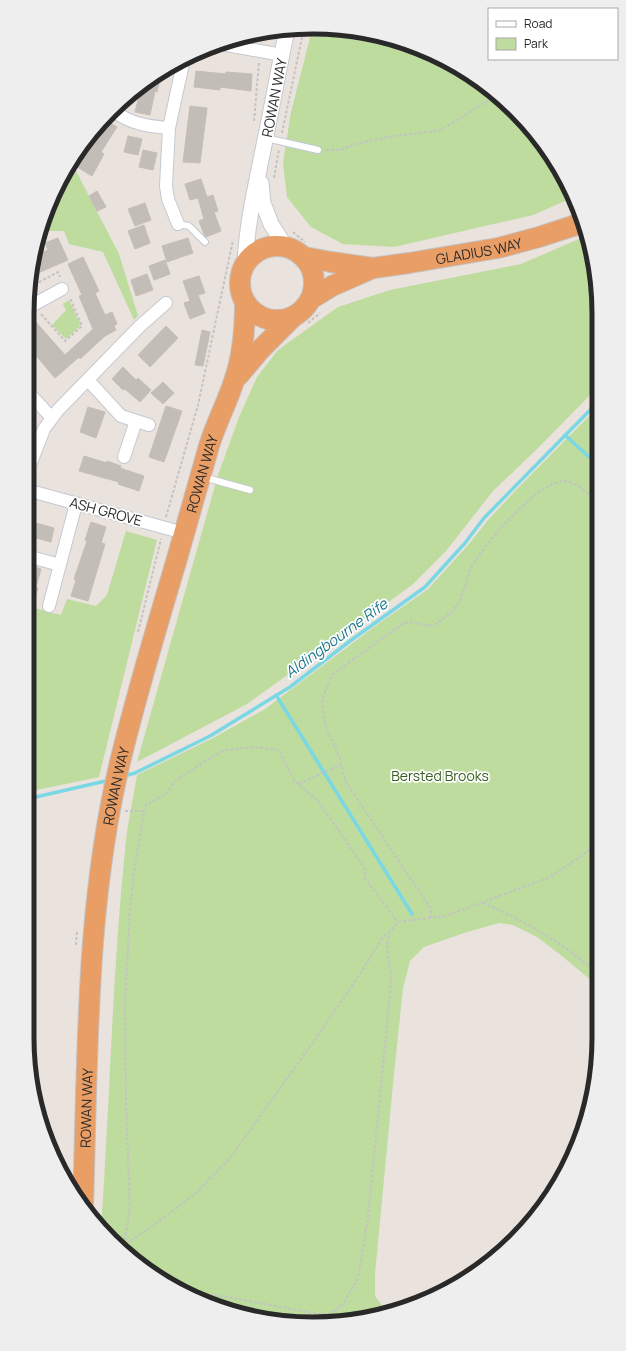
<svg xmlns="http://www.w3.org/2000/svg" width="626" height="1351" viewBox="0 0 626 1351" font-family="Manrope,sans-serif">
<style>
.green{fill:#bddc9e}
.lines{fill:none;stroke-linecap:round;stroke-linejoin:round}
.stream{stroke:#79d8e3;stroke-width:3.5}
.building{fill:#c3bdb8;stroke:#c5beb7}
.service-casing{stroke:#c4c9d2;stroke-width:8}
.minor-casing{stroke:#c4c9d2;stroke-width:14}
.tertiary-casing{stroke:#c4c9d2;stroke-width:17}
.trunk-casing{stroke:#c3c3c3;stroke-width:22}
.path{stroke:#c3c3c3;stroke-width:2;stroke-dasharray:3 2;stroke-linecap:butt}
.service{stroke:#fff;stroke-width:6}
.minor{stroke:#fff;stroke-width:12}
.tertiary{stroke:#fff;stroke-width:15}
.trunk{stroke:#e99e66;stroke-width:20}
.labels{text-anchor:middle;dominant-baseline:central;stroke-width:3.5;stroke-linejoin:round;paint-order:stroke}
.street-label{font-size:14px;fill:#292929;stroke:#fff}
.park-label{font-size:14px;fill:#385f21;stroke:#fff}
.water-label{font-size:15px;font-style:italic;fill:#1a788d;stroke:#fff}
.rim{fill:none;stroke:#292929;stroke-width:5}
</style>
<rect width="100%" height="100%" fill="#eae2dd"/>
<path class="green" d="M330 29 369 32 422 49 487 86 540 139 574 197 533 215 394 247 343 244 311 227 287 197 283 163 291 112 312 30Z
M70 164 75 169 119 254 138 316 134 320 103 252 69 244 64 231H41L49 204Z
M586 236 597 275V388L537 449 493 491 446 551 412 585 247 704 137 762 218 475 239 417 257 377 278 350 338 307 390 290 521 264Z
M69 300 80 323 79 327 66 339 52 325 66 310 63 304Z
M597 408 599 987 562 956 537 937 513 925 499 923 467 932 424 947 410 961 403 988 393 1084 375 1274V1296L381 1304 386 1313 351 1322 257 1319 170 1286 101 1229C110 1103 112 976 125 850 127 825 133 800 137 775L213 738 265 709 378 624 428 589 469 544 488 520 515 491Z
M126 531 157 540 99 777 27 792V606L61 615 67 599 96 606 107 595Z"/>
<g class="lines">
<path class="stream" d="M565 435 597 464
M276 695 412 914
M124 776 135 773 210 736 290 687 350 641 425 587 465 543 484 518 597 403
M27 799 110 780"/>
</g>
<path class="building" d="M162 71 157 92 155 91 150 115 135 112 142 85 154 75Z
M196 71 226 74V72L252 74 251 91 220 87V90L194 87Z
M190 106 207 108 200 163 183 162Z
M104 119 117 127 101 152 104 154 92 176 77 167 92 142 88 140Z
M128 136 142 139 138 155 124 152Z
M143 150 157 153 153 170 139 167Z
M201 179 207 197 213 195 218 211 214 212 221 231 206 237 204 234 199 221 204 219 198 198 190 200 185 184Z
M97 191 106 207 97 211 89 196Z
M145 203 151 220 135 226 128 209Z
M144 225 150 243 135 249 128 231Z
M58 238 68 260 31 276 33 256 48 250 45 243Z
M188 238 193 253 167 262 162 246Z
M83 257 99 291 95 293 105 315 112 312 117 324 114 326 116 330 105 336 80 359 79 357 55 378 27 345V326L34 320 65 355 93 329 79 296 82 295 68 264Z
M165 260 170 274 154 280 149 266Z
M147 274 153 290 136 296 131 280Z
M199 276 205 293 198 295 205 313 190 319 184 303 190 301 183 281Z
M166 326 178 338 150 367 138 355Z
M202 330 210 332 203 366 195 365Z
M123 367 136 380 138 378 151 390 140 402 125 389 123 390 112 379Z
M163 382 174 393 163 404 151 393Z
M166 406 182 411 164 462 149 457Z
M88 407 105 412 96 438 80 432Z
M84 456 107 463V461L121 466 120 468 144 476 139 491 118 484 119 482 79 471Z
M91 522 106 527 101 543 105 544 88 601 71 596 76 580 74 579 87 541 85 540Z
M36 523 54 528 51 542 32 537Z
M27 564 41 569 36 587 38 588 29 616 27 615Z"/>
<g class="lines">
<defs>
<path id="service" d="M266 138 318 150
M178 224 189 226 205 242
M203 477 250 490"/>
<path id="minor" d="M221 44 282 55
M112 110C131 124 146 126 169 128
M178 224 168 199 166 186 169 128 184 59
M27 310 33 305 62 289
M88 380 121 416 149 425
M27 391 52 418
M124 457 136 421
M27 473 44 429 58 410 140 326 166 303
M27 490 184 533
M27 529 28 527
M27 556 60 565
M49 606 76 504"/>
<g id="tertiary">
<path d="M261 183 263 203 271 224 285 246"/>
<path id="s1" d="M245 263C247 221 257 181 265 140 273 103 279 66 287 30"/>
</g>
<g id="trunk">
<circle cx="277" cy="283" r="37"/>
<path id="s2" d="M304 257 331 262 373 268 409 263 498 248 539 237 582 223"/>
<path d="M311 299 332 286 373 268"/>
<path d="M239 375 260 350 293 317"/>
<path id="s3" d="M83 1206C88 1054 85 902 122 754 138 689 157 626 176 562 187 523 198 484 209 446 216 423 227 403 234 381 243 356 245 330 245 303"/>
</g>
</defs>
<use href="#service" class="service-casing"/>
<use href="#minor" class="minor-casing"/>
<use href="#tertiary" class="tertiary-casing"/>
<use href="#trunk" class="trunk-casing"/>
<path class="path" d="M264 40 266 32
M254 121 259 62
M282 133 304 28
M326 150H340L356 144 388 137 441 130 492 98 495 94
M274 178 279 149
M293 232 305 242
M30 287 58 272 60 277
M41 314 65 341 82 326 70 298
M308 323 320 313
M31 516 34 503
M166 517 198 405 233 240
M138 632 161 539
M298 784 341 765
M125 811H144
M483 903C512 915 541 931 567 949 578 957 588 966 599 974
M430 918 431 909 345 781 340 758 325 725 322 700 332 675 402 624C405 623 408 622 411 622 419 623 428 628 435 624 441 621 455 610 458 604 465 591 466 576 473 564 487 542 537 482 564 481 576 481 589 495 597 502
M76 945 77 931
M97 1225V1213
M124 1245 130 1210 126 1102 125 1002 130 910 135 864 144 811 146 805 166 794 175 781 209 759 225 750 255 747 279 750 294 780 318 801 364 867 365 878 398 922
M123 1247 124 1245 157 1223 195 1194 230 1158 314 1041 358 977 383 937 389 932
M180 1290 233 1298 318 1314H330L343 1304 358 1278 368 1217 390 995 391 975 387 946 390 932 398 922 445 916 548 878 580 857 598 843"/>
<use href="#service" class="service"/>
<use href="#minor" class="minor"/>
<use href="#tertiary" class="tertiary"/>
<use href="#trunk" class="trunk"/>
</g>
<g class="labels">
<g class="street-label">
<text stroke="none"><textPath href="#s1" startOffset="168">ROWAN WAY</textPath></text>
<text stroke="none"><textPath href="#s2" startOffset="177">GLADIUS WAY</textPath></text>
<text stroke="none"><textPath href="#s3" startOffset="746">ROWAN WAY</textPath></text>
<text transform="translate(106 511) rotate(15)">ASH GROVE</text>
<text stroke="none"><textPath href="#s3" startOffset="422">ROWAN WAY</textPath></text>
<text stroke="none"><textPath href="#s3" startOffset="98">ROWAN WAY</textPath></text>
</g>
<g class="park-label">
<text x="440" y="775">Bersted Brooks</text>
</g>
<g class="water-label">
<text transform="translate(336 638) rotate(-36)">Aldingbourne Rife</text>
</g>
</g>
<path d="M0 0H626V1351H0ZM313 34H313A279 279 0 0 1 592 313V1038A279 279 0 0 1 313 1317H313A279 279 0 0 1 34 1038V313A279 279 0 0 1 313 34Z" fill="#eee" fill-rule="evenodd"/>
<path class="rim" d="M313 34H313A279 279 0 0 1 592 313V1038A279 279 0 0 1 313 1317H313A279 279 0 0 1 34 1038V313A279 279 0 0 1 313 34Z"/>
<rect x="488" y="8" width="130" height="52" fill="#ffffff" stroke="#a9a9a9"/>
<rect x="496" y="21" width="20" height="6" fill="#ffffff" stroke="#a9a9a9"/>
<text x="524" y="28" font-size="12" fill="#292929">Road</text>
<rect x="496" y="38" width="20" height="12" fill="#bddc9e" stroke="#a9a9a9"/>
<text x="524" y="48" font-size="12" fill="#292929">Park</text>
</svg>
